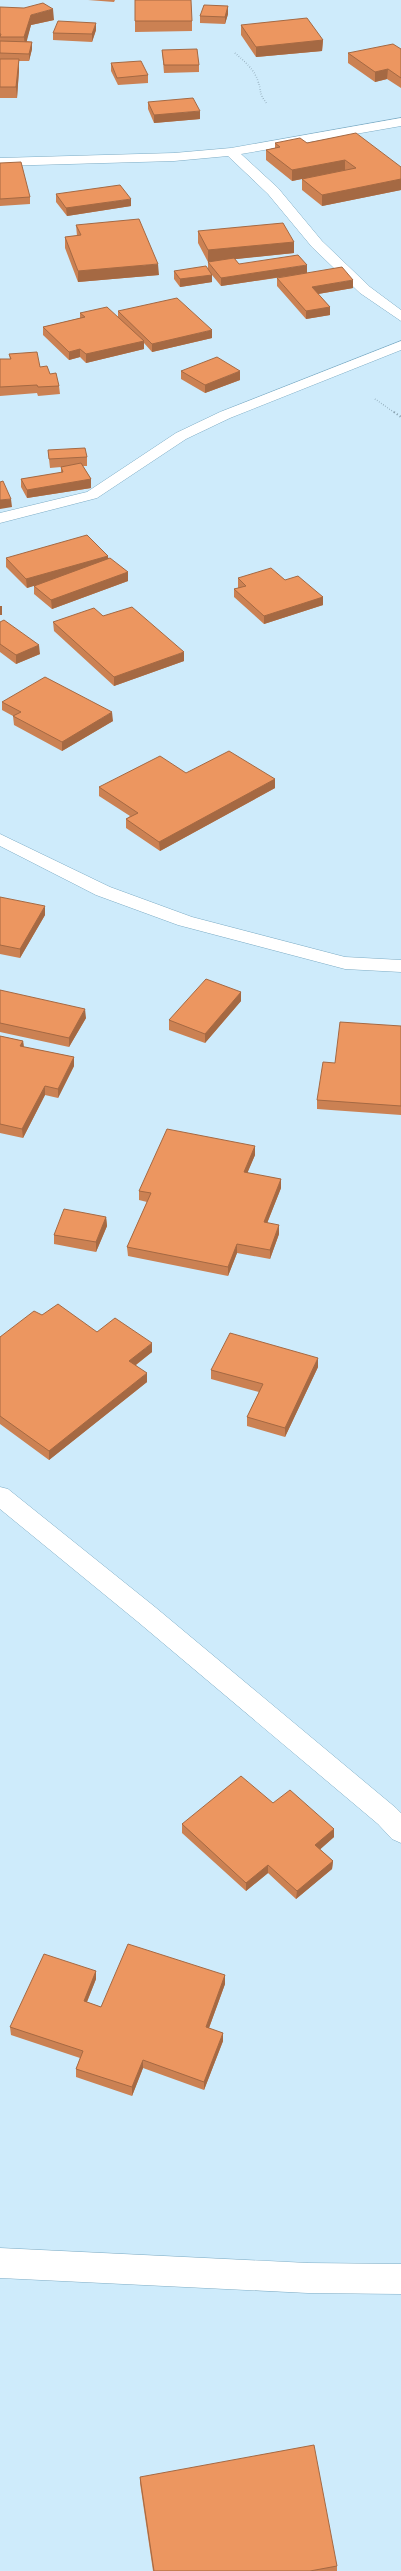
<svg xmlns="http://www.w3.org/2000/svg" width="401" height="2571" viewBox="0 0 401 2571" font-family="Arial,sans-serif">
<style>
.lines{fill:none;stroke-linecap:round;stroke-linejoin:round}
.minor-casing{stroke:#7dacc5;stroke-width:1}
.path-far1{stroke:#8099a7;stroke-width:1.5;stroke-dasharray:0.5 2;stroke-linecap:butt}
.path{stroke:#8099a7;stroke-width:2;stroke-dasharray:1 2.5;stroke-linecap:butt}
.minor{fill:#fff;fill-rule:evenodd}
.wall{fill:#cb8153}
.shaded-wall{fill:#a56943}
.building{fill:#ec9660;stroke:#a56943}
</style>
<rect width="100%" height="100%" fill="#ceebfb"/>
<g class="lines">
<defs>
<path id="minor" d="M401 118V126L241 154 278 188 322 241 370 287 401 310V321L360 293 312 247 268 194 228 156 174 161 0 166V158L174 153 231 148Z
M401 341V350L230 418 186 439 97 498 0 523V513L87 492 176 433 220 412Z
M0 834 110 887 192 917 345 957 401 960V972L345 969 178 925 96 895 0 846Z
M0 1487 8 1489 155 1607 396 1808 401 1813V1843L392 1839 378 1824 138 1622 0 1509Z
M0 2248 308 2263 401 2264V2294L308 2293 0 2278Z"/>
</defs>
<use href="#minor" class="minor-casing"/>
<path class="path-far1" d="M235 53C244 61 254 69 258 81 262 93 258 92 267 104
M375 399 395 413"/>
<path class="path" d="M394 412 401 417"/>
<use href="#minor" class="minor"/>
</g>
<path class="wall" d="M88 0H115L114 2Z
M135 0 192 21V31L135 32Z
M228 6V14L225 24 200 23V16Z
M0 7 54 20 31 25 26 41 32 42V49L29 61H19V70L17 98H0Z
M241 25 323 40 322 51 256 57 241 35Z
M96 30 92 42 53 40V33Z
M401 49V88L387 79 375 82 348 63V53Z
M162 50 199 65V72L164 73Z
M111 63 148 75V83L118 85 111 71Z
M148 102 200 119 154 123 148 109Z
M275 143H307L401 167V190L322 206 302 190V179L292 181 266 160V150L275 148Z
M0 163 30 197V204L0 206Z
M56 194 131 206 67 216 56 202Z
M76 225 159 275 78 282 65 248V237L77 236Z
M198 231 294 242V253L235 259 239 264 307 273 353 288 318 294 330 307V315L306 319 277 286V278L296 275 221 286 212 275V282L180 287 174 279V271L208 269V262L218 261 208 262 198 243Z
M118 311 212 338 152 352 144 343V349L86 363 80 357 69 360 43 335V327L80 318V313L118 317Z
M9 354 40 367 50 374 59 386 60 394 38 396 37 393 0 396V359H10Z
M181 371 240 380 205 393 181 379Z
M48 450 87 457V466H83L91 479V488L27 498 21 487V479L61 473V467L50 468Z
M108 556V558L128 572V581L52 609 34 594V586L35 585 27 588 6 567V558Z
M238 578 285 580 323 597V605L264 624 234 597V589L238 588Z
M103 616 184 661 114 686 54 631 53 622Z
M0 622 40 654 16 664 0 652Z
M2 702 113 721 62 751 14 725 13 716 2 710Z
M186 773 275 779V788L160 851 126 828V819L130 816 99 796V787Z
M0 897 45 915 20 958 0 954Z
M0 990 86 1018 69 1047 0 1032Z
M241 992V1001L205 1043 169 1030V1020Z
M401 1026V1115L317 1109V1100L335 1063Z
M0 1036 23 1041 24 1047 74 1057V1066L58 1098 45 1095 23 1138 0 1133Z
M255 1146V1155L247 1173 281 1179V1188L267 1223 279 1234 270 1259 237 1253 228 1276 128 1256 127 1247 147 1202 139 1200V1191Z
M106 1217 107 1226 96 1252 54 1244V1235Z
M42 1315 97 1332 152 1352 136 1365 147 1382 49 1460 0 1424V1337Z
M318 1367 285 1437 247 1426V1417L259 1392 211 1379V1370Z
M273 1803 334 1829V1837L320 1849 333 1861 332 1869 296 1899 268 1873 246 1891 182 1833V1824Z
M96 1971V1979L87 2002 101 2007 225 1975V1984L209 2028 223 2041 204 2090 143 2068 132 2096 76 2077V2069L80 2058 11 2035 10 2027Z
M140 2477 337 2566V2571H153L140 2483Z"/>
<path class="shaded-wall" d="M228 6V14L225 24V17Z
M53 9 54 20 31 25 25 48 24 37 31 15Z
M96 23V30L92 42V34Z
M323 40 322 51 256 57V47Z
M32 42V49L29 61V54Z
M19 59V70L17 98 16 87Z
M388 69 387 79 375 82V72Z
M200 111V119L154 123V115Z
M345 160V170L292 181V170Z
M401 179V190L322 206V195Z
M131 199V206L67 216 66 208Z
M294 242V253L208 262V250Z
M158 264 159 275 78 282V271Z
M307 265V273L221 286V278Z
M212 275V282L180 287V279Z
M353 280V288L312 295V287Z
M330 307V315L306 319V311Z
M212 330V338L152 352V344Z
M144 341V349L86 363V354Z
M80 349V357L69 360V352Z
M240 371V380L205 393V385Z
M91 479V488L27 498V490Z
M11 499 12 507 0 509V500Z
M108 556 109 564 27 588 26 579Z
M128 572V581L52 609 51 600Z
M323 597V605L264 624V616Z
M0 606H2V615H0Z
M39 645 40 654 16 664V655Z
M184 652V661L114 686V677Z
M112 712 113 721 62 751V742Z
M275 779V788L160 851 159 842Z
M45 906V915L20 958V949Z
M241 992V1001L205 1043V1034Z
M85 1009 86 1018 69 1047V1038Z
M23 1041 24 1050 20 1046Z
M74 1057V1066L58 1098V1089Z
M45 1086V1095L23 1138 22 1129Z
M255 1146V1155L244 1181V1172Z
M281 1179V1188L264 1231V1222Z
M106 1217 107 1226 96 1252V1242Z
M279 1225V1234L270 1259V1250Z
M237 1244V1253L228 1276V1267Z
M152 1343V1352L129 1370V1361Z
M318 1358V1367L285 1437V1428Z
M147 1373V1382L49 1460V1451Z
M334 1829V1837L315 1854V1845Z
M333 1861 332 1869 296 1899 297 1891Z
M268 1865V1873L246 1891V1883Z
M96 1971V1979L84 2009V2001Z
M225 1975V1984L206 2036V2027Z
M223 2033V2041L204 2090V2082Z
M143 2060V2068L132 2096V2087Z"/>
<path class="building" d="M135 0H191L192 21H135Z
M43 3 53 9 31 15 24 37H0L1 34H0V7L24 8Z
M204 5 228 6 225 17 200 16Z
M307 18 323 40 256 47 241 25Z
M58 21 96 23 92 34 53 33Z
M0 41 32 42 29 54 0 53Z
M393 44 401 49V78L388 69 375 72 348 53Z
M197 49 199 65H164L162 50Z
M0 59H19L16 87H0Z
M141 61 148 75 117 78 111 63Z
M193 98 200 111 154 115 148 102Z
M356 133 401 167V179L322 195 302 179 356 168 345 160 292 170 266 150 280 147 275 143 300 138 307 143Z
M21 162 30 197 0 199V163Z
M120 185 131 199 66 208 56 194Z
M139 219 158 264 78 271 65 237 81 235 76 225Z
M283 223 294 242 208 250 198 231Z
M298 255 307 265 221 278 208 262 234 258 239 264Z
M206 266 212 275 180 279 174 271Z
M342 267 353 280 312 287 330 307 306 311 277 278Z
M177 298 212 330 152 344 118 311Z
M107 307 144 341 86 354 80 349 69 352 43 327 85 317 80 313Z
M37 352 40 367 47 366 50 374 56 373 59 386 38 387 37 385 0 387V359H11L9 354Z
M217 357 240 371 205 385 181 371Z
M85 448 87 457 49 459 48 450Z
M81 463 91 479 27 490 21 479 63 472 61 467Z
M3 481 11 499 0 500V482Z
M87 535 108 556 26 579 6 558Z
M110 558 128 572 51 600 34 586Z
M271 568 285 580 298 576 323 597 264 616 234 589 246 586 238 578Z
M132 607 184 652 114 677 53 622 94 608 103 616Z
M4 620 39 645 16 655 0 644V622Z
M45 677 112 712 62 742 13 716 21 712 2 702Z
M229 751 275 779 159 842 126 819 138 813 99 787 160 756 186 773Z
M0 897 45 906 20 949 0 945Z
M206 979 241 992 205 1034 169 1020Z
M0 990 85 1009 69 1038 0 1023Z
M340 1022 401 1026V1106L317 1100 323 1062 335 1063Z
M0 1036 23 1041 20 1046 74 1057 58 1089 45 1086 22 1129 0 1124Z
M167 1129 255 1146 244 1172 281 1179 264 1222 279 1225 270 1250 237 1244 228 1267 127 1247 151 1193 139 1191Z
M64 1209 106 1217 96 1242 54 1235Z
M58 1304 97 1332 115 1318 152 1343 129 1361 147 1373 49 1451 0 1416V1337L34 1311 42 1315Z
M230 1333 318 1358 285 1428 247 1417 263 1384 211 1370Z
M241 1776 273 1803 290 1790 334 1829 315 1845 333 1861 297 1891 268 1865 246 1883 182 1824Z
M128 1944 225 1975 206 2027 223 2033 204 2082 143 2060 132 2087 76 2069 83 2051 10 2027 44 1954 96 1971 84 2001 101 2007Z
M314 2445 337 2566 310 2571H154L140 2477Z"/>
</svg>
